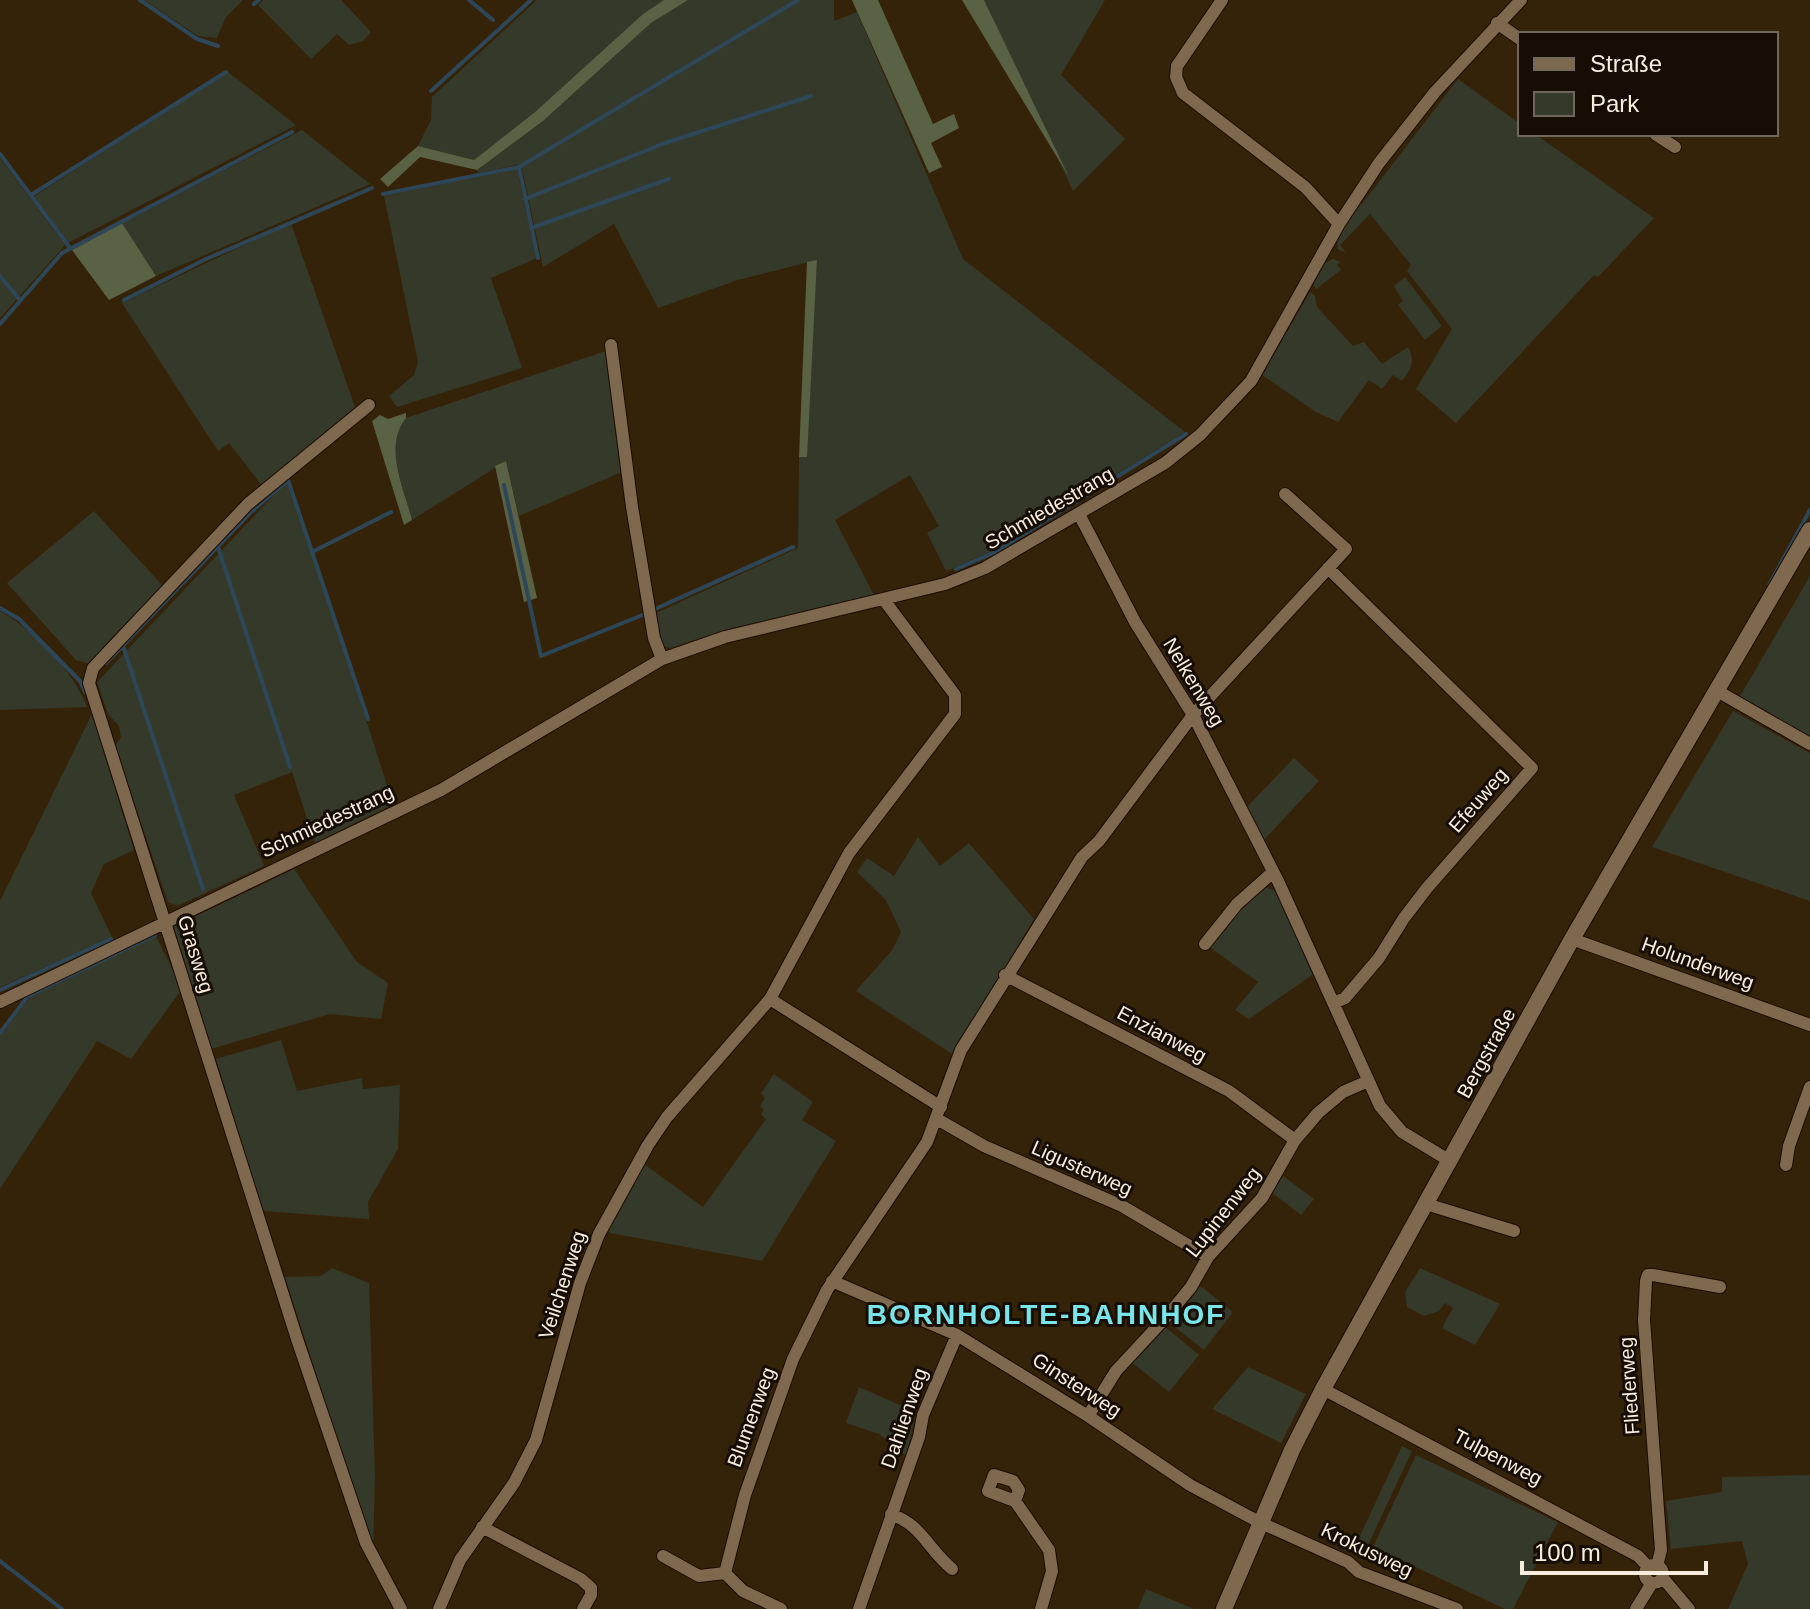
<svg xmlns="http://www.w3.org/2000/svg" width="1810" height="1609" viewBox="0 0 1810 1609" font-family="Helvetica,sans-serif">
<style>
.green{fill:#343929}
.forest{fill:#5a6246}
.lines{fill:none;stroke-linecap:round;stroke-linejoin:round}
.stream{stroke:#2d4759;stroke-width:4}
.minor-casing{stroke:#1c0b00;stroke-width:14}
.tertiary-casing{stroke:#1c0b00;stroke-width:18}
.minor{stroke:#7e694f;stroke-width:12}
.tertiary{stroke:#7e694f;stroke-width:16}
.labels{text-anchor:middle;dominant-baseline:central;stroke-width:6;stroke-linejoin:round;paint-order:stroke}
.street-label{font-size:20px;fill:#f8ecdd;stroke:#160e05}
.district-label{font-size:28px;font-weight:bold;letter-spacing:2px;fill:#79e5ea;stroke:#160e05}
</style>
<rect width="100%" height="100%" fill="#352309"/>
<path class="green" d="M144 0H243L226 17 217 38 198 36Z
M264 0H341L371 32 363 41 349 45 337 34 311 59 258 5Z
M537 0H664L643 14 535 112 474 160 418 146 431 120 432 97Z
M688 0H834V21L857 12 963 259 1185 432 992 551 946 571 927 533 939 526 910 475 835 520 874 595 725 630 670 648 664 646 654 614 798 548 799 457H806L817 260 738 280 658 308 614 224 543 267 521 164 478 173 477 170 543 121 651 23Z
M984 0H1105L1061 75 1125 139 1073 191Z
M228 72 296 125 68 243 33 197Z
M1458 79 1520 124V134H1535L1654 218 1598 277 1594 275 1456 423 1416 389 1452 329 1407 271 1411 265 1370 214 1340 245 1346 253 1338 249 1337 237 1359 201 1362 204Z
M302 130 370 184 156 276 122 223Z
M0 158 65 245 0 318Z
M517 169 537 258 491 278 522 368 397 407 389 396 414 375 418 362 384 196Z
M291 223 356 410 263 487 229 443 218 451 122 303Z
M1333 259 1341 262 1337 265 1341 270 1316 289 1313 284 1325 263Z
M1405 277 1442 326 1425 340 1398 305 1403 301 1394 286Z
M1310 292 1315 296 1317 307 1353 346 1364 342 1382 364 1408 347C1416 362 1411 368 1402 381L1393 375 1382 389 1369 380 1338 422 1316 412 1262 375Z
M609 350 624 471 519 516 506 461 412 520C404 488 383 447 406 418Z
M289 479 393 804 315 843 292 772 234 795 264 866 177 906 168 902 115 747 121 737 119 726 108 714 97 682Z
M94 511 163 586 90 664 76 660 7 583Z
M1810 576V739L1739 698Z
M0 611C34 631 73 670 87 707L0 710Z
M1733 711 1810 753V901L1652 847Z
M92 714 134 850 104 864 91 893 112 937 0 987V901Z
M1294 758 1319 781 1263 841 1245 809Z
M918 837 940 866 969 843 1034 919 952 1054 856 991 893 949 901 932 886 900 857 872 867 858 894 876Z
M294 869 357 962 388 983 381 1019 330 1014 211 1049 173 927Z
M1261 886 1276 891 1315 973 1249 1019 1235 1010 1258 982 1208 946Z
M156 936 182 989 131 1059 97 1041 0 1189V1036L31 996Z
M281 1040 297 1091 362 1078 363 1089 400 1085 398 1149 368 1202 369 1219 263 1211 216 1059Z
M774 1074 813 1102 802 1120 836 1141 762 1261 610 1233 606 1229 644 1164 703 1207 766 1119 761 1114 764 1110 760 1106 765 1098 761 1093Z
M1283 1176 1314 1199 1301 1215 1271 1192Z
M332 1268 369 1283 375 1476 373 1551 285 1277 321 1276Z
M1420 1268 1500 1304 1475 1345 1442 1328 1453 1308 1445 1303 1439 1311 1424 1316 1407 1307 1405 1292Z
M1202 1287 1233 1312 1204 1350 1167 1321 1195 1288Z
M1163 1325 1199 1355 1169 1392 1130 1361 1139 1350 1148 1348Z
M1248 1367 1306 1394 1281 1443 1212 1409Z
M859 1387 916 1412 906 1456 879 1434 846 1423Z
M1402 1446 1412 1451 1362 1558 1352 1553Z
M1416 1455 1558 1522 1513 1609H1505L1373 1547Z
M1810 1475V1609H1728L1748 1564 1742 1541 1671 1549 1666 1501 1722 1492V1477Z
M1146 1589 1194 1609H1138Z"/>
<path class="forest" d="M664 0H688L651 23 543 121 477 170 420 157 388 187 380 179 418 146 474 160 535 112 643 14Z
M852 0H878L933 124 954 114 959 128 931 143 942 167 929 173Z
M962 0H984L1069 177Z
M122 223 156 276 109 300 72 250Z
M817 260 807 457H799L807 262Z
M406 413V418C383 447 404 488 412 520L404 525 372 421 380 415 388 419Z
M506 461 537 598 524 602 495 466Z"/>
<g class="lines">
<path class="stream" d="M140 0 197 39 218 46
M469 0 493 20
M254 4 259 0
M431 91 531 0
M0 154 70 248
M519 167 538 258
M383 194 519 167 798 0
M31 195 226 72
M525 199 665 143 811 96
M531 228 669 179
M0 276 20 300
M124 300 206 259 372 188
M0 324 62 253 292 132
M504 485 541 656 645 614
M218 547 290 767
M312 552 391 512
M956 569 993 553 1186 434
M1769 585 1810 510
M0 608 19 619 80 681 85 692
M655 609 793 547
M123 646 203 889
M106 663 250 513 288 480 368 719
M0 990 111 939
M0 1033 28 996 155 935
M0 1561 62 1609"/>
<defs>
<path id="minor" d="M1222 0 1177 66 1176 77 1183 93 1305 187 1339 224
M1497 23 1520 39
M1655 134 1675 147
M611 345 632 507 654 638 662 659
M369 405 248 504 93 668 89 683 297 1339 366 1543 401 1609
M1079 514 1135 622 1193 715 1278 881 1380 1106 1402 1132 1450 1161
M1328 568 1532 768 1427 888 1404 918 1379 958 1345 998 1334 1003
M1719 692 1810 744
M1572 939 1810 1025
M1205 944 1237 904 1273 872
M1005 975 1229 1091 1295 1140
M770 999 941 1107
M0 1002 441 790 662 659 725 637 945 584 985 568 1165 463 1200 435 1251 381 1339 224 1379 163 1435 92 1521 0
M937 1119 984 1146 1122 1206 1208 1257
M1786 1165 1789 1146 1810 1087
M1426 1204 1514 1231
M832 1281 957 1335 1088 1416 1190 1485 1261 1523 1348 1562 1359 1572 1457 1609
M1323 1389 1638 1556 1649 1568
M1088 1416 1116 1371 1168 1315 1191 1287 1208 1257 1262 1198 1295 1140 1318 1113 1343 1092 1366 1082
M1015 1501 1019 1490 1013 1481 994 1475 988 1491 1015 1501 1049 1550 1052 1571 1041 1609
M891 1514C923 1526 926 1547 952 1569
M482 1527 581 1579 591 1588V1595L583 1609
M663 1556 699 1576 725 1573 743 1591 781 1609
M1645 1574a9 9 0 1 1 18 0a9 9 0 1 1-18 0Z
M1657 1566 1661 1550 1644 1320 1646 1281 1648 1275H1653L1720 1287
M725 1573 745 1495 793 1359 827 1290 927 1142 961 1050 1082 857 1099 841 1193 715 1346 549 1285 494
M1662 1577 1689 1609
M439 1609 460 1560 514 1483 536 1440 580 1283 599 1234 648 1145 667 1117 770 999 849 853 955 714V695L884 600
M859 1609 919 1437 923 1415 957 1335
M1636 1609 1652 1583"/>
<path id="tertiary" d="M1224 1609 1292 1450 1323 1389 1572 939 1810 530"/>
</defs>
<use href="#minor" class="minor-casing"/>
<use href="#tertiary" class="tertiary-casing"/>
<use href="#minor" class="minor"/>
<use href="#tertiary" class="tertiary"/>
</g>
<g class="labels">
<g class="street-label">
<text transform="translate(1049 508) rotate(-30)">Schmiedestrang</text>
<text transform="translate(1194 682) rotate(59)">Nelkenweg</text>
<text transform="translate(1478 800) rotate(-49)">Efeuweg</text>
<text transform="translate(327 821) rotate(-25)">Schmiedestrang</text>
<text transform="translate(196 954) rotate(73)">Grasweg</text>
<text transform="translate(1698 963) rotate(20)">Holunderweg</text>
<text transform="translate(1162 1034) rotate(28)">Enzianweg</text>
<text transform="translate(1486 1053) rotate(-61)">Bergstraße</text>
<text transform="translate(1082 1168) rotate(24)">Ligusterweg</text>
<text transform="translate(1223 1212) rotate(-52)">Lupinenweg</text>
<text transform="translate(562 1285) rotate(-72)">Veilchenweg</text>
<text transform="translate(1077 1385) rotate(33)">Ginsterweg</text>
<text transform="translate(1629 1386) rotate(-94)">Fliederweg</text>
<text transform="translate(751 1417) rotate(-70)">Blumenweg</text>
<text transform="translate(904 1418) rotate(-71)">Dahlienweg</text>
<text transform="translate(1498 1457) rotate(28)">Tulpenweg</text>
<text transform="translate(1367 1550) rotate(26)">Krokusweg</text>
</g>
<g class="district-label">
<text x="1046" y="1314">BORNHOLTE-BAHNHOF</text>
</g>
</g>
<rect x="1518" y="32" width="260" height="104" fill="#160e05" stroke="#70675b" stroke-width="2"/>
<rect x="1534" y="58" width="40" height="12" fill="#7e694f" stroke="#70675b" stroke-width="2"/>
<text x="1590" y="72" font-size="24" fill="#f8ecdd">Straße</text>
<rect x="1534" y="92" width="40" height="24" fill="#343929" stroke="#70675b" stroke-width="2"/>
<text x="1590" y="112" font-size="24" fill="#f8ecdd">Park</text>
<path d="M1522 1561v12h184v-12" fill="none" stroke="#f8ecdd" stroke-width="4"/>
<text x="1534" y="1561" font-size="24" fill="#f8ecdd" stroke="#160e05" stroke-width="6" paint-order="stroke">100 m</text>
</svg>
